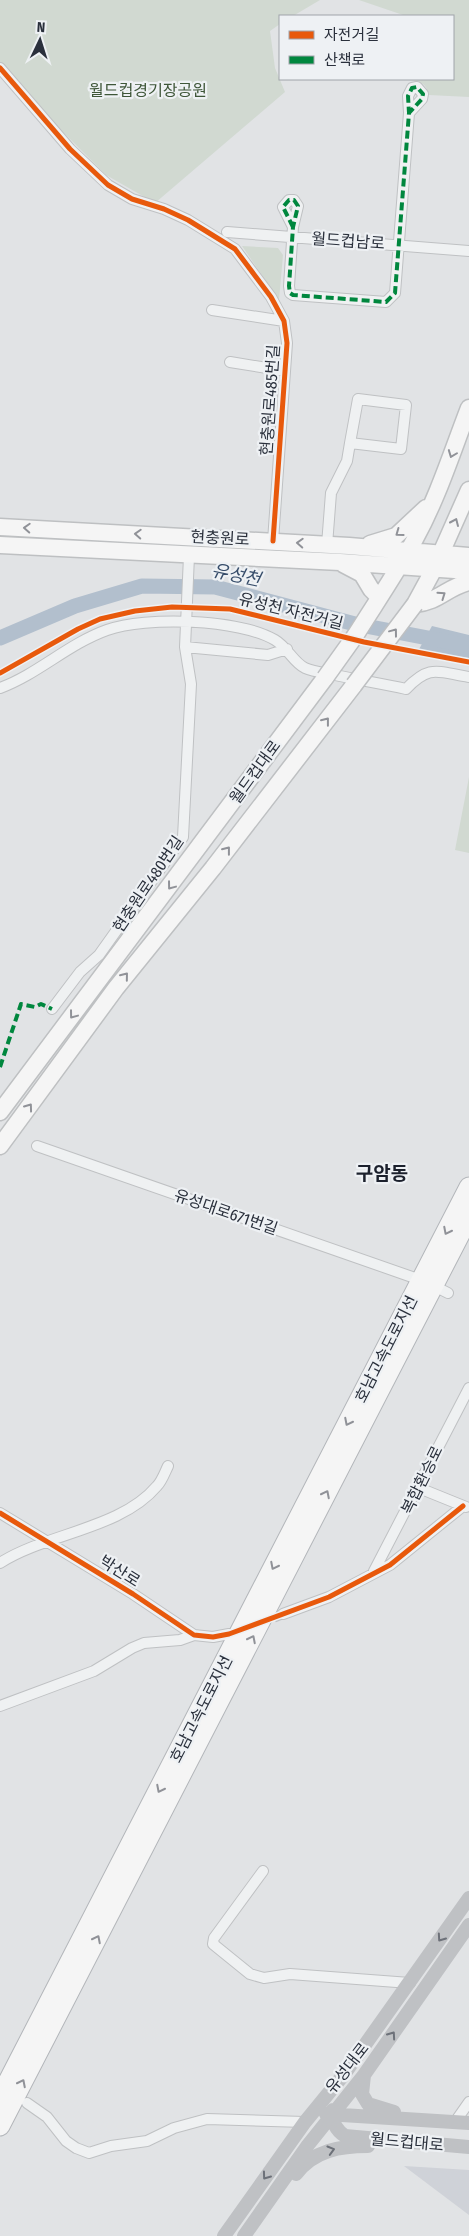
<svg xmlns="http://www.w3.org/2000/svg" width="469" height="2236" viewBox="0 0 469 2236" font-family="'Fira Sans Condensed','Noto Sans KR',sans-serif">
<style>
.built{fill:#cfd2d8}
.green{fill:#d1d9d1}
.water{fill:#b2bfcd}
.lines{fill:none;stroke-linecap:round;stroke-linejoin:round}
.river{stroke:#b2bfcd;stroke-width:15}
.street-tunnel{stroke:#bcbfc3;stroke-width:10;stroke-dasharray:10 5;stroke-linecap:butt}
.street-casing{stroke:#bfc1c3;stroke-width:12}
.primary-casing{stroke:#bec0c2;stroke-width:19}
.highway-casing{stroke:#b3b6ba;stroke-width:21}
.street{stroke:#eff1f2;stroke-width:10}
.secondary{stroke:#bfc1c4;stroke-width:14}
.primary{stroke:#f5f5f5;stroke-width:16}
.highway{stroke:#f5f5f5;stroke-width:19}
.primary-bridge-casing{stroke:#bec0c2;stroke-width:19;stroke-linecap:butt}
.primary-bridge{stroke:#f5f5f5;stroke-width:16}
.quiet{stroke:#00873e;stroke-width:4;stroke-dasharray:8 4;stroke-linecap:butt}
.cycleway-casing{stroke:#eef1f4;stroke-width:8}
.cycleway{stroke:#e8590c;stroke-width:5}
.oneway{stroke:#909298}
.oneway2{stroke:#6d7179}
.labels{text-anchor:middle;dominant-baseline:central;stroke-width:4.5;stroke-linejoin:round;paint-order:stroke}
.park-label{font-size:16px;fill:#3e5638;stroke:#eef1f4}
.street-label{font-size:16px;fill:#2a303c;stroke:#eef1f4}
.water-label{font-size:18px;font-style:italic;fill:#384e6b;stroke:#eef1f4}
.quarter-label{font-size:19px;font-weight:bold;fill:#1c212d;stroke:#eef1f4}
</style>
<rect width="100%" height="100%" fill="#e1e3e5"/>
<path class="built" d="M404 2166 469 2170V2215Z"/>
<path class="green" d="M0 0H320L293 16H280V24L270 31 275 68 285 92 155 203 106 175 38 107 0 63Z
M359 0H469V97L429 95C425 80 417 80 402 80L453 79V16H406Z
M242 246 278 248 283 255 279 300Z
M469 777V853L455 850Z"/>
<path class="water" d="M432 626 469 635V658L418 651Z"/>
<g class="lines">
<path class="river" d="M0 638 75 606 142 586 215 587 355 624 469 646"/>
<path class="street-tunnel" d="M260 1623 283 1614"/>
<defs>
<path id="street" d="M0 68 70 149 108 185 132 199 164 209 188 220 235 249 271 297 284 321 287 343 273 541
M293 227 283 207 289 200H294L298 206 293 227 289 286 290 293 293 295 386 302 395 293 409 113 408 96 412 88 417 87 423 94 422 99 409 113
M227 232 469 251
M212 310 284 321
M230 362 285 371
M358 399 406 405 401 449 350 443Z
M327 545 331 493 347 461 350 443
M185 647 268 655 287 649
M0 688C38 674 68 644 107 630 146 616 239 619 275 640 287 647 294 663 305 668 314 672 326 673 335 675 359 680 383 684 406 689 430 664 437 672 469 677
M52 1009 80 972 99 955 183 837 191 684 185 647 189 556
M37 1146 415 1278
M442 1290 448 1293
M419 1488 466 1507
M0 1513 133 1594 194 1635 213 1637 229 1634
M0 1563C47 1533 121 1529 157 1486 162 1481 165 1472 168 1466
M374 1571 469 1388
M283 1614 329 1597 390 1565 463 1506
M0 1706 94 1671 132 1648 144 1643 180 1640 194 1635
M263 1871 214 1938 213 1944 250 1974 264 1978 290 1974 410 1983
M27 2103 47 2117 66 2141 76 2148 89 2153 111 2146 147 2141 174 2128 207 2119 305 2122
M455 2122 469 2102"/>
<path id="primary" d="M0 527 349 546 469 556
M370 544 396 536 426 508
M0 545 340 562 469 571
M343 564 362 574 371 589 379 597
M415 604 434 569 469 490
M415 604C439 602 447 587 469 582
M355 636C375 604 397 572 415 539 438 497 452 452 469 408
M0 1112 325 678
M0 1146 116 988 213 868 354 685"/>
<path id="highway" d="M0 2097 469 1187
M0 2126 469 1217"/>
</defs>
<use href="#street" class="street-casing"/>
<use href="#primary" class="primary-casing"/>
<use href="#highway" class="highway-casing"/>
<use href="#street" class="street"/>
<path class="secondary" d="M364 2075 362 2094 368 2104 394 2112
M333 2110C331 2121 336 2130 345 2136L469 2147
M326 2114 469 2123
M296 2174C314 2150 341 2146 368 2146
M224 2236 305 2122 345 2073 469 1898
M244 2236 308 2145 364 2075 469 1925"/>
<use href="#primary" class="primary"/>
<use href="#highway" class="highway"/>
<defs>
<path id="primary-bridge" d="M325 678 355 636
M354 685 415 604"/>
</defs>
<use href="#primary-bridge" class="primary-bridge-casing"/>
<use href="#primary-bridge" class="primary-bridge"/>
<path class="quiet" d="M293 227 283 207 289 200H294L298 206 293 227 289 286 290 293 293 295 386 302 395 293 409 113 408 96 412 88 417 87 423 94 422 99 409 113
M0 1067 21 1004 35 1007 41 1004 52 1009"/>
<defs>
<path id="cycleway" d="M0 68 70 149 108 185 132 199 164 209 188 220 235 249 271 297 284 321 287 343 273 541
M0 673 78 629 100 619 135 611 172 607 230 609 364 642 469 662
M0 1513 133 1594 194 1635 213 1637 229 1634 329 1597 390 1565 463 1506"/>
</defs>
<use href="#cycleway" class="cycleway-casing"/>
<use href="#cycleway" class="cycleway"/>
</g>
<defs><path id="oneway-chevron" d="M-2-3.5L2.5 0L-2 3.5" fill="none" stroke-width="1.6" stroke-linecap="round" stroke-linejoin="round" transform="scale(1.25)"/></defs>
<g class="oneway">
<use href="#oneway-chevron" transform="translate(452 454) rotate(111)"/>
<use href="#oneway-chevron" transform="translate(455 522) rotate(-66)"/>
<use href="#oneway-chevron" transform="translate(27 528) rotate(-177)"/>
<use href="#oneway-chevron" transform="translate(399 533) rotate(144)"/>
<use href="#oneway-chevron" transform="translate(138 534) rotate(-177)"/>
<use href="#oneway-chevron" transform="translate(300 543) rotate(-177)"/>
<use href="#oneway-chevron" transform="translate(442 595) rotate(-35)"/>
<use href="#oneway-chevron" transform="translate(394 632) rotate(-53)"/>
<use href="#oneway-chevron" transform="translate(326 721) rotate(-52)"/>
<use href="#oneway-chevron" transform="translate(227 850) rotate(-52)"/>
<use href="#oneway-chevron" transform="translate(171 886) rotate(127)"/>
<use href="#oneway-chevron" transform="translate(125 976) rotate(-51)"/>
<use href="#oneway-chevron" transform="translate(73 1015) rotate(127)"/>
<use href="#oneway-chevron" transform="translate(29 1107) rotate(-54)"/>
<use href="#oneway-chevron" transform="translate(447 1231) rotate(117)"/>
<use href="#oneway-chevron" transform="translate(348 1422) rotate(117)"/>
<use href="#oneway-chevron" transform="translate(326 1494) rotate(-63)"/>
<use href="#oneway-chevron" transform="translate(274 1566) rotate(117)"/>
<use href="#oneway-chevron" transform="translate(252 1639) rotate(-63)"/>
<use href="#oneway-chevron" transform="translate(160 1789) rotate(117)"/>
<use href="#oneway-chevron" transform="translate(97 1939) rotate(-63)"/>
<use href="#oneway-chevron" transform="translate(22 2083) rotate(-63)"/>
</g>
<g class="oneway2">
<use href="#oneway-chevron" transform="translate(441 1938) rotate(125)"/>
<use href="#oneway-chevron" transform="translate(392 2035) rotate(-55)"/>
<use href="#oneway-chevron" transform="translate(331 2150) rotate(-16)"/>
<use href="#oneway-chevron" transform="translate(266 2176) rotate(126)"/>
</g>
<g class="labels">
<g class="park-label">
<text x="148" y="90">월드컵경기장공원</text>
</g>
<g class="street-label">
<text transform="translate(348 241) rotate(4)">월드컵남로</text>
<text transform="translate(270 400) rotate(-86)">현충원로485번길</text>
<text transform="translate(220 538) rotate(3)">현충원로</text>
<text transform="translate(291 611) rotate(14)">유성천 자전거길</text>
<text transform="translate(255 772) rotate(-54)">월드컵대로</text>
<text transform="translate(148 884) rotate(-56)">현충원로480번길</text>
<text transform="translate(226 1212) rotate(19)">유성대로671번길</text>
<text transform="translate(386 1349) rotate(-63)">호남고속도로지선</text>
<text transform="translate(422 1480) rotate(-64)">복합환승로</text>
<text transform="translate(120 1571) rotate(32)">박산로</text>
<text transform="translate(201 1709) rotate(-63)">호남고속도로지선</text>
<text transform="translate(347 2068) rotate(-52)">유성대로</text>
<text transform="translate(407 2142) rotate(5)">월드컵대로</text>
</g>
<g class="water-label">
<text transform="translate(236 575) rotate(12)">유성천</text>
</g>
<g class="quarter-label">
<text x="382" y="1173">구암동</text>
</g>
</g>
<rect x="279" y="15" width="175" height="65" fill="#eef1f4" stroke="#a0a4aa"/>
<rect x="289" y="31" width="25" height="8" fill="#e8590c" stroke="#a0a4aa"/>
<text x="324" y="40" font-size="15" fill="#2a303c">자전거길</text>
<rect x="289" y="56" width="25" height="8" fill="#00873e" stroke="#a0a4aa"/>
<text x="324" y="65" font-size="15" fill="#2a303c">산책로</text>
<g transform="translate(40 40) rotate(4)" stroke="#eef1f4" stroke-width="4" paint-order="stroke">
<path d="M0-4L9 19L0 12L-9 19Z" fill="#2a303c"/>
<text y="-8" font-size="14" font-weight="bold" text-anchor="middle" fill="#2a303c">N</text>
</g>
</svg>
